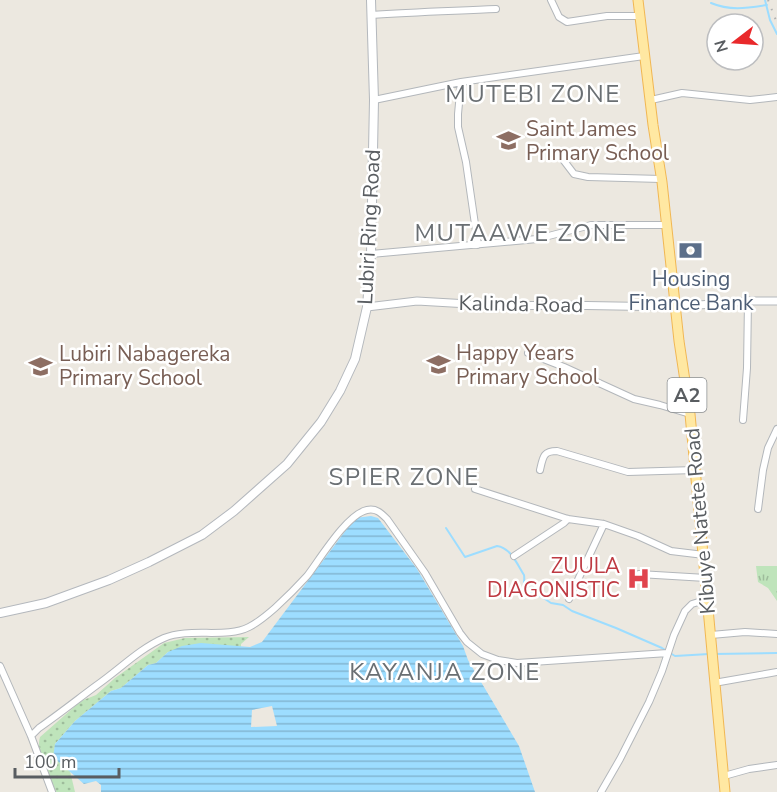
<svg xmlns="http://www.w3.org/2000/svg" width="777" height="792" viewBox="0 0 777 792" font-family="'Nunito Sans',sans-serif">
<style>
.grass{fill:url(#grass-dots)}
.park{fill:url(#park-tufts)}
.water{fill:url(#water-rules);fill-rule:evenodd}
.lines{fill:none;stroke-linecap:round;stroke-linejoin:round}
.stream{stroke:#9dddff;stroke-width:2}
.minor-casing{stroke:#b3b7bb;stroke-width:8}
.tertiary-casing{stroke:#b3b7bb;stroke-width:9}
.secondary-casing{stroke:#b4b8bd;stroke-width:10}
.primary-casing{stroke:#f1b753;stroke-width:11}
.minor{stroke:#fff;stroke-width:6}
.tertiary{stroke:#fff;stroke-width:7}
.secondary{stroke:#fff;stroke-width:8}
.primary{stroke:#ffe8a2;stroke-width:9}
.rail{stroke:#b1b2b2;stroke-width:2;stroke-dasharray:1.5 8;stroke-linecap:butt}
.labels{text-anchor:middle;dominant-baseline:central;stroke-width:5;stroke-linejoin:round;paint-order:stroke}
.shield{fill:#fff;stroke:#8b8e90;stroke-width:1.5}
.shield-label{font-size:20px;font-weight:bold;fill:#595d61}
.education-label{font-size:21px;fill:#785e54;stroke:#fff;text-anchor:start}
.street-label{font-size:21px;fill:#595d61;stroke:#fff}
.service-label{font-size:21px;fill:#4e5e75;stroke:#fff}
.health-label{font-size:21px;fill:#be3a42;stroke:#fff;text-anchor:end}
.quarter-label{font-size:24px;letter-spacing:1.5px;fill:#6a6f73;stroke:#fff}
</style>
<defs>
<pattern id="grass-dots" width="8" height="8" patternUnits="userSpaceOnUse" patternTransform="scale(1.5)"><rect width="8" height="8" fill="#bfe4bb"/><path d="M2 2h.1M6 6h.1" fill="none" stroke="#9ebc9b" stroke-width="1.8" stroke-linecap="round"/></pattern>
<pattern id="park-tufts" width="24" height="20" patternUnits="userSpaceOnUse" patternTransform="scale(1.5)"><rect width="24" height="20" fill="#bfe4bb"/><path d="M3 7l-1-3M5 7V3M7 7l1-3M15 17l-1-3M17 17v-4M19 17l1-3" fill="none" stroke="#9ebc9b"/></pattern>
<pattern id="water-rules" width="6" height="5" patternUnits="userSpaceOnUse" patternTransform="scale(1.5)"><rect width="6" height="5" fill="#9dddff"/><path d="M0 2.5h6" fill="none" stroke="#83b6d2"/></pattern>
</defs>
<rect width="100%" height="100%" fill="#ece8e0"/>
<path class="grass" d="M249 637 241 644V647L168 652 156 663 148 665 121 688 111 691 75 721 55 744 54 756 70 771 75 792H56C50 777 35 752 40 737L81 701 96 695 115 678 164 643 185 638Z"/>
<path class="park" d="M756 566H777V601L768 588 758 582Z"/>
<path class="water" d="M371 516 378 518 417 569 463 646 468 660 519 746 535 792H101V785L96 781 84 784 53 757 55 744 75 721 111 691 121 688 148 665 156 663 168 652 182 646 201 643 250 647 262 642 355 518ZM272 706 277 726 251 727 252 710Z"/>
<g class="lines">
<path class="stream" d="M765 0 770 20 777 34
M711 3C730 11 747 8 767 5
M446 528 465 557 497 546C511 548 517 564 524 575 525 580 523 584 524 589L542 597 551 603 563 605 572 611 616 628 662 648 675 656 709 654
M714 654 777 653"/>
<defs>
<path id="minor" d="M551 0 559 17 567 22 607 16H640
M371 15C413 12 454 11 496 9
M461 82 458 114V127L466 162 478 245
M374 100 461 82 644 56
M651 100 682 93 750 100 777 97
M558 153 574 174 588 177 661 179
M371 254 537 239 591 225H666
M528 353 564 367 634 399 660 405 690 414
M743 420 747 368 748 301
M540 470C543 457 543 451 557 451L628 472 695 470
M475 489 568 519 604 524 638 536 671 551 704 555
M758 509 763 470 768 448 777 429
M514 556 564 523 568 519
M639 574 706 578
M569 599 604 524
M711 635 745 632 777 634
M0 666 31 736 52 792
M714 683 777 672
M31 736 39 728C59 714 78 699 97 685 120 669 139 649 164 638 190 627 226 639 249 627 259 622 267 615 275 608 286 598 297 587 307 576 320 559 347 514 367 510 376 508 381 513 387 519L425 573 460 633 467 642 482 654 498 660 517 663 668 653
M724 776 749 769 777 765
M601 792 620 759 649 702 662 671 674 635 685 611 692 604 708 599"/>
<path id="tertiary" d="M367 307 417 301 503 306 557 305 675 307 748 301H777"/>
<path id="secondary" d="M0 613 46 603 109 580 149 562 202 535 234 511 287 464 321 422 340 391 355 359 367 307 371 254 374 100 371 0"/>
<path id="primary" d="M638 0 653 125 662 182 679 341 690 414 725 792"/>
</defs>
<use href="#minor" class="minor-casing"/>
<use href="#tertiary" class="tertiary-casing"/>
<use href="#secondary" class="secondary-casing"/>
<use href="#primary" class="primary-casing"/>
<use href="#minor" class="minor"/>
<use href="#tertiary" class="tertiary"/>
<use href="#secondary" class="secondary"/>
<use href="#primary" class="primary"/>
<path class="rail" d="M768 0 777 23"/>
</g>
<defs>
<symbol id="school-bare" viewBox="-9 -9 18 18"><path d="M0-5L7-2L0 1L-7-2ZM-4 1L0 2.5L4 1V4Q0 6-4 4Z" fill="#8d6e63" stroke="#fff" stroke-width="2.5" paint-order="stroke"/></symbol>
<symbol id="bank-bare" viewBox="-9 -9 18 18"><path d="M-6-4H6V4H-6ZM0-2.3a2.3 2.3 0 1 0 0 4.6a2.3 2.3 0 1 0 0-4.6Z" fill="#5c6f8a" stroke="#fff" stroke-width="2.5" paint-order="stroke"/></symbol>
<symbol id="hospital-bare" viewBox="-9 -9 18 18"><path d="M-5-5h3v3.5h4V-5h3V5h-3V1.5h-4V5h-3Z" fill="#e0444e" stroke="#fff" stroke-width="2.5" paint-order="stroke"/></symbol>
</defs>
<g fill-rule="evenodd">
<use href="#school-bare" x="492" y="124" width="33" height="33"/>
<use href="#bank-bare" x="674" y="234" width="33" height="33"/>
<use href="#school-bare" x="422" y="348" width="33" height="33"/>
<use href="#school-bare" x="24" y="350" width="33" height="33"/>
<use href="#hospital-bare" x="622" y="562" width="33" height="33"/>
</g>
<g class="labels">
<rect class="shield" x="667.5" y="378" width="39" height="34" rx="4.5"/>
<g class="shield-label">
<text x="687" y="395">A2</text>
</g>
<g class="education-label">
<text x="526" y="129">Saint James<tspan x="526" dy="24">Primary School</tspan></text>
<text x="456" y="353">Happy Years<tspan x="456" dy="24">Primary School</tspan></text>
<text x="59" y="354">Lubiri Nabagereka<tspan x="59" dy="24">Primary School</tspan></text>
</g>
<g class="street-label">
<text transform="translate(369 227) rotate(-87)">Lubiri Ring Road</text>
<text transform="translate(521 304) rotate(1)">Kalinda Road</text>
<text transform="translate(700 521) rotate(-95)">Kibuye Natete Road</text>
</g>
<g class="service-label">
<text x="691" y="279">Housing<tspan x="691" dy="24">Finance Bank</tspan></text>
</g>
<g class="health-label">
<text x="620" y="566">ZUULA<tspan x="620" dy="24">DIAGONISTIC</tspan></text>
</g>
<g class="quarter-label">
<text x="533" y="94">MUTEBI ZONE</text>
<text x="521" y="233">MUTAAWE ZONE</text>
<text x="404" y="477">SPIER ZONE</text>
<text x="445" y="672">KAYANJA ZONE</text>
</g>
</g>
<g transform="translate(735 42) rotate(253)"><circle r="28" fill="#ffffff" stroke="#bdbec0" stroke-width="1.5"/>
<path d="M0-4.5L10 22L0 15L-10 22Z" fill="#e9292b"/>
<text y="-9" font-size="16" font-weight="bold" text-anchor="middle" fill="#595d61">N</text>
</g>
<path d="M15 768v9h104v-9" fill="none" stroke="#595d61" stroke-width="3"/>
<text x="24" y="768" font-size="18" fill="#595d61" stroke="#ffffff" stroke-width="4.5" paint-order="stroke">100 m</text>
</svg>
